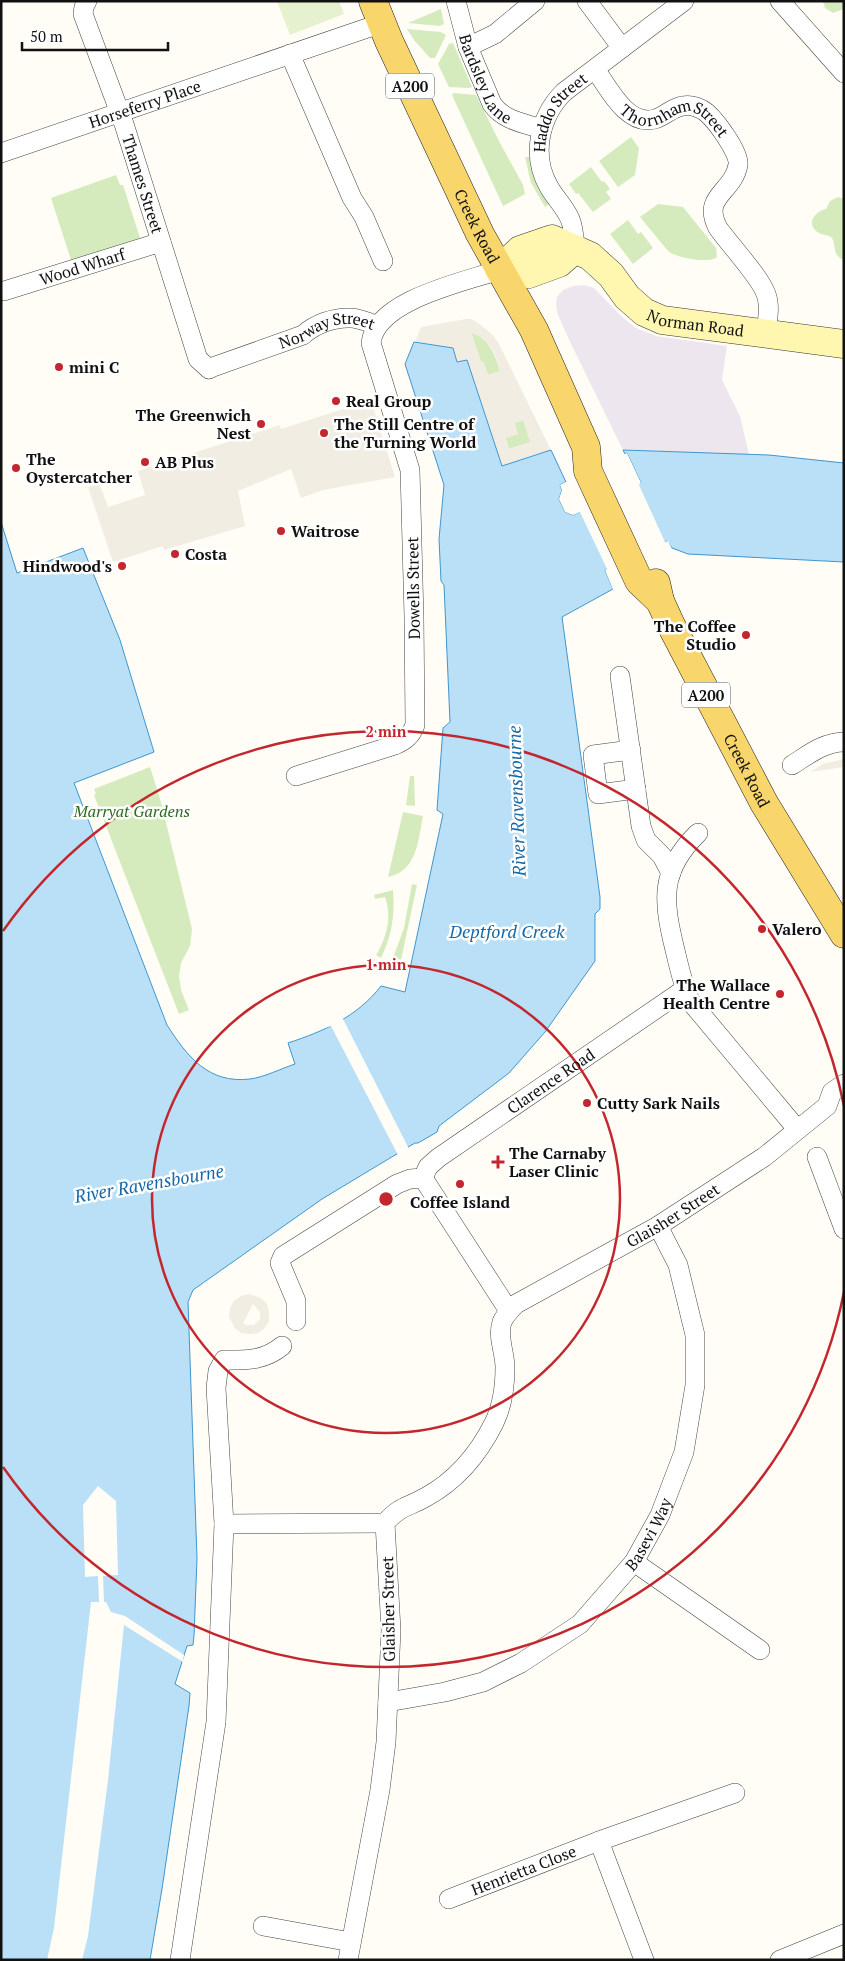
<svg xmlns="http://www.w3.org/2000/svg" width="845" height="1961" viewBox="0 0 845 1961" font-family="'PT Serif',serif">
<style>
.industrial{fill:#eee6ef}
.green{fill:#d5ebbd}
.pitch{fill:#e6f2cf}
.plaza{fill:#f1ede2;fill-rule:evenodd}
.water{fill:#b9e0f7;stroke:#3f96cf}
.pier{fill:#fffdf5}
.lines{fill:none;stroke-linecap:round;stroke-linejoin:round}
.street-casing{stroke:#444;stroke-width:20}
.secondary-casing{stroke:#333;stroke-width:29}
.primary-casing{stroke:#222;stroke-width:29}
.street{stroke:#fff;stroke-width:19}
.secondary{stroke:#fff6b0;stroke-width:28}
.primary{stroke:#f9d66b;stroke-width:28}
.ring{fill:none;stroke:#c4262e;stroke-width:2.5}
.poi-dot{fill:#c4262e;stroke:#fff;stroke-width:2}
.labels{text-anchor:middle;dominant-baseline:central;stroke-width:5;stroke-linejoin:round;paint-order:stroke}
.shield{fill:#fff;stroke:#585858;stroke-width:1}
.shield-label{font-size:15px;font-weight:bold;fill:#111}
.street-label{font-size:16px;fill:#111;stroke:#fff}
.poi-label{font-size:16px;font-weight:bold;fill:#111;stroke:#fff;text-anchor:start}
.park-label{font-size:16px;font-style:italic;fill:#2f6b1f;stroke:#fff}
.water-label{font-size:18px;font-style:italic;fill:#1768a6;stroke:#fff}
.centre{fill:#c4262e;stroke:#fff;stroke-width:2.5}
.ring-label{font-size:15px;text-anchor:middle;font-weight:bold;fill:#c4262e;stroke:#fff;stroke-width:5;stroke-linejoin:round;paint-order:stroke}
</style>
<rect width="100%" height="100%" fill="#fffdf5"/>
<path class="industrial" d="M584 285 594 288 621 316 636 328 656 336 727 346 722 380 740 416 749 455 623 450 573 348 558 315 556 305 557 297 563 290 573 286Z"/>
<path class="green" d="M823 1H844V9L833 13 825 8Z
M441 9 444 24 440 26 408 23Z
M407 29 441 32 446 35 435 58H430L414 40Z
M453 43 472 87 469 88 449 87 438 64 449 44Z
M454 93 476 95 500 143 523 185 525 194 503 206 452 95Z
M631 137 639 148 635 175 618 187 599 161Z
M525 157H532L551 203 545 207 531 183Z
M591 167 602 182 604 181 610 189 606 192 611 199 593 212 578 193 576 194 569 184Z
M116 175 120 185H123L140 238 71 260 51 198Z
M838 197 844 199V260C833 256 836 249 833 240 831 234 821 236 816 231 806 222 816 211 826 209L830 201Z
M658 204 683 207 716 248 717 257C709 264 676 258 668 251L640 217Z
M628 220 638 234 641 232 653 248 633 264 610 234Z
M471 332C490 339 494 353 500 371L488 375 483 362H481Z
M523 420 531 442 509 449 505 438 518 434 514 423Z
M150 767 161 802 192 929 190 946 181 963 179 976 181 990 189 1010 179 1014 94 795 96 794 94 789Z
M410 776H414L415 806 406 805Z
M403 812 423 816C418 841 417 871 388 877Z
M412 884 417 885 401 960 393 958 404 928Z
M393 890C395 916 392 935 381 958L376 955C387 937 392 917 385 897L375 899 374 895Z"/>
<path class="pitch" d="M277 1H339L344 14 290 35Z"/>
<path class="plaza" d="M466 319H471L478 323 493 335 498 342 551 450 502 466 467 360 457 363 452 348 415 342 421 327ZM471 332 484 339 489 345 494 352 500 371 488 375 483 361 481 362ZM523 420 530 442 509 449 506 438 518 434 515 423Z
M371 400 395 477 323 490 301 498 291 469 238 491 245 526 164 550 163 546 113 562 88 487 99 483 108 507 145 495 138 471 280 425 281 429Z
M844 759V767L810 772 823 764Z
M249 1294 261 1298 267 1304 269 1312V1321L265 1328 258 1333 250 1334 241 1333 235 1328 229 1317 230 1308 234 1301 241 1296ZM253 1304 260 1312V1319L254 1325H246L243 1323Z"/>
<path class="water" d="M414 342 453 348 457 362 467 360 502 466 551 450 566 482 560 485 562 490 559 499 565 512 573 515 641 483 627 453 625 454 623 450 769 455 844 463V562L688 554 672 548 667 541 605 570 613 589 562 617 600 897V909L595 914V961L545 1032 509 1073 439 1126 437 1132 418 1143H415L322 1199 193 1290 188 1302 197 1558 194 1636 193 1645 187 1646 175 1684 190 1693 189 1706 162 1889 150 1960H1V522L17 573 83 548 120 640 154 752 74 783 167 1025C187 1056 208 1084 250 1079 265 1077 280 1069 295 1064L288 1043C324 1031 357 1017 381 986L405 992 443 814 437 810 443 728 450 722 444 585 441 581 439 539 444 485 405 364Z"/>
<path class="pier" d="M627 453 641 483 639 485 665 542 668 541 673 551 667 544 608 572 616 588 614 592 605 570 607 569 580 512 573 515 565 512 559 499 562 490 560 485 568 481V483L563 486 565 490 562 499 567 510 573 512 638 482 626 456 623 455Z
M342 1017 409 1149 398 1155 331 1026 319 1030Z
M98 1486 116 1501 118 1575 103 1576 104 1602H106L111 1612 125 1616 184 1655 183 1662 124 1625 108 1780 88 1936 82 1960H47L54 1928 91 1602H99L98 1576 85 1577 83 1505Z"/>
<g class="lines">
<defs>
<g id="street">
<path id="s1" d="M87 1 84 7 83 14 124 124 198 359 209 369 213 367 303 335C315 324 334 317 351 318 359 318 369 323 377 325"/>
<path id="s2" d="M456 1 468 47 492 104C504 121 524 123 542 129"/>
<path d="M587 1 622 48"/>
<path d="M780 1 844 73"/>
<path d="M468 47 495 34 535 1"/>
<path d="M290 54 352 198 364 217 383 261"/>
<path id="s3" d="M595 69C608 87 627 127 655 119 665 116 673 107 683 106 691 104 701 108 707 113 716 121 740 153 738 165 733 193 701 196 718 228 730 245 760 277 766 294 771 307 767 321 766 333"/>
<path id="s4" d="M1 153 382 23"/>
<path id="s5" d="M575 249C574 239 574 228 570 219 565 207 555 198 549 187 531 156 539 117 564 92L684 1"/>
<path id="s6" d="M4 291 161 242"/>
<path d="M620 676 641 826 646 840 662 856 671 873"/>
<path d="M631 750 593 755 598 794 636 789"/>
<path d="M792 765C808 755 824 742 844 742"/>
<path d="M296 776 395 745C406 740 411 736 415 725L414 617 410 470 371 343C376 300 464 282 499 270"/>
<path d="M698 833C659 871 663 901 675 950 679 967 683 985 690 1001L797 1129"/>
<path d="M817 1157 844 1229"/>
<path id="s7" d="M423 1178 428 1167 438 1158 685 989"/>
<path d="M423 1178 509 1311"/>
<path d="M296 1321V1301L280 1263 283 1256 397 1184 410 1179 423 1178"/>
<path d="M224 1524 385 1523"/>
<path d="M634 1562 760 1650"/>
<path id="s8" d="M388 1702 445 1692 483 1682 521 1663 580 1624 634 1562 660 1515 684 1452 695 1385V1335L678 1265 658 1226"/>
<path d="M599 1841 644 1960"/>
<path id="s9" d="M449 1899 599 1841 735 1793"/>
<path d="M263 1926 351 1942"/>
<path d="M180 1960 216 1722 224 1524 216 1388 218 1371 224 1360C246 1360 264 1361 282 1346"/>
<path id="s10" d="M348 1960 380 1790 386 1742 391 1630 385 1523C401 1505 407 1508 426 1497 457 1480 478 1455 494 1423 502 1407 505 1385 505 1367 505 1353 497 1336 502 1322 505 1315 511 1309 516 1304L658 1226 764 1157 827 1106 832 1092 844 1084"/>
<path d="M780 1960 844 1934"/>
</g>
<g id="secondary">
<path id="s11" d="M499 270 520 250 552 239 590 256 611 275 627 297 644 312 662 320 844 344"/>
<path d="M499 270 529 274 559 263 575 249"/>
</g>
<g id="primary">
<path id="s12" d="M373 1 389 41 480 234 534 330 586 447 588 471 639 581 660 601"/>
<path id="s13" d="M656 583 660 601 671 625 764 803 844 934"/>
</g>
</defs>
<use href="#street" class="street-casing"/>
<use href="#secondary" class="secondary-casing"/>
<use href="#primary" class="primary-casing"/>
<use href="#street" class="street"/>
<use href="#secondary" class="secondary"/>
<use href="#primary" class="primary"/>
</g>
<g class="ring">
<circle cx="386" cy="1199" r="234"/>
<path d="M844 1292A467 467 0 0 1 3 1467M3 931A467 467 0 0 1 844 1106"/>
</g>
<g class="poi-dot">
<circle cx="59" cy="367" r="5"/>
<circle cx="336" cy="401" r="5"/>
<circle cx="261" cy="424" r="5"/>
<circle cx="324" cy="433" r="5"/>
<circle cx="145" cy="462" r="5"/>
<circle cx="16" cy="468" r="5"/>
<circle cx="281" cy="531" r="5"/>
<circle cx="175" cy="554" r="5"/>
<circle cx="122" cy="566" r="5"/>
<circle cx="746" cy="635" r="5"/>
<circle cx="762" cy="929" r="5"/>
<circle cx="780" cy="994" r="5"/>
<circle cx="587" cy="1103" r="5"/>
<path d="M495.5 1154.5h5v5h5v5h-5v5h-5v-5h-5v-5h5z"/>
<circle cx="460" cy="1184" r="5"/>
</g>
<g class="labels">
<g class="shield">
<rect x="386" y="73.5" width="48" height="25" rx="4"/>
<rect x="682" y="682.5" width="48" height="25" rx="4"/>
</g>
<g class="shield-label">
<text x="410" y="86">A200</text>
<text x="706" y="695">A200</text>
</g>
<g class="street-label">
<text stroke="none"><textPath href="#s2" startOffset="84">Bardsley Lane</textPath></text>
<text stroke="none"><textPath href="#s4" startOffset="152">Horseferry Place</textPath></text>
<text stroke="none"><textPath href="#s5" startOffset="152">Haddo Street</textPath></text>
<text stroke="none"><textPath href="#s3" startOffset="108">Thornham Street</textPath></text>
<text stroke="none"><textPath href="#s1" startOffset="194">Thames Street</textPath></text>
<text stroke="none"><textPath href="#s12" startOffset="248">Creek Road</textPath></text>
<text stroke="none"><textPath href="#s6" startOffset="82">Wood Wharf</textPath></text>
<text stroke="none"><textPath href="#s11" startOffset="236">Norman Road</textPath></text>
<text stroke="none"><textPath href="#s1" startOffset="518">Norway Street</textPath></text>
<text transform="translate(413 588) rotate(-91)">Dowells Street</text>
<text stroke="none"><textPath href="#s13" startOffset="209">Creek Road</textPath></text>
<text stroke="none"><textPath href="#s7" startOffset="162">Clarence Road</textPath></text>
<text stroke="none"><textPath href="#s10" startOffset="898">Glaisher Street</textPath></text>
<text stroke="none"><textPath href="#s8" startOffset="324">Basevi Way</textPath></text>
<text transform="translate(388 1609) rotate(-91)">Glaisher Street</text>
<text stroke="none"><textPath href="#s9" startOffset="80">Henrietta Close</textPath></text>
</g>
<g class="poi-label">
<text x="69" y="367">mini C</text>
<text x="346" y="401">Real Group</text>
<text x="251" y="415" text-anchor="end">The Greenwich<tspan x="251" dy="18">Nest</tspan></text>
<text x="334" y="424">The Still Centre of<tspan x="334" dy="18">the Turning World</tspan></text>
<text x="26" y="459">The<tspan x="26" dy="18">Oystercatcher</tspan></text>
<text x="155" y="462">AB Plus</text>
<text x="291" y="531">Waitrose</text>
<text x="185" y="554">Costa</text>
<text x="112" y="566" text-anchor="end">Hindwood's</text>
<text x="736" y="626" text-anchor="end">The Coffee<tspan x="736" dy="18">Studio</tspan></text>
<text x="772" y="929">Valero</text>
<text x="770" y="985" text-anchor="end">The Wallace<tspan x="770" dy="18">Health Centre</tspan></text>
<text x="597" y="1103">Cutty Sark Nails</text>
<text x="509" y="1153">The Carnaby<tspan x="509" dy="18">Laser Clinic</tspan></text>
<text x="460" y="1202" text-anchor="middle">Coffee Island</text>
</g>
<g class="park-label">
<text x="132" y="811">Marryat Gardens</text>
</g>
<g class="water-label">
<text transform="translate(516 801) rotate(-92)">River Ravensbourne</text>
<text x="507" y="931">Deptford Creek</text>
<text transform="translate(149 1183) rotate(-10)">River Ravensbourne</text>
</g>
</g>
<circle cx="386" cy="1199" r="8" class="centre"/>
<g class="ring-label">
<text x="386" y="737">2 min</text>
<text x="386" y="970">1 min</text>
</g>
<rect width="845" height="1961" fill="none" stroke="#111111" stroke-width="5"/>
<path d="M22 42v8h146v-8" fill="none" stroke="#111111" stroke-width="2.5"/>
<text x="30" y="42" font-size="15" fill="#111111" stroke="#ffffff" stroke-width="4" paint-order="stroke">50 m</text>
</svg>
